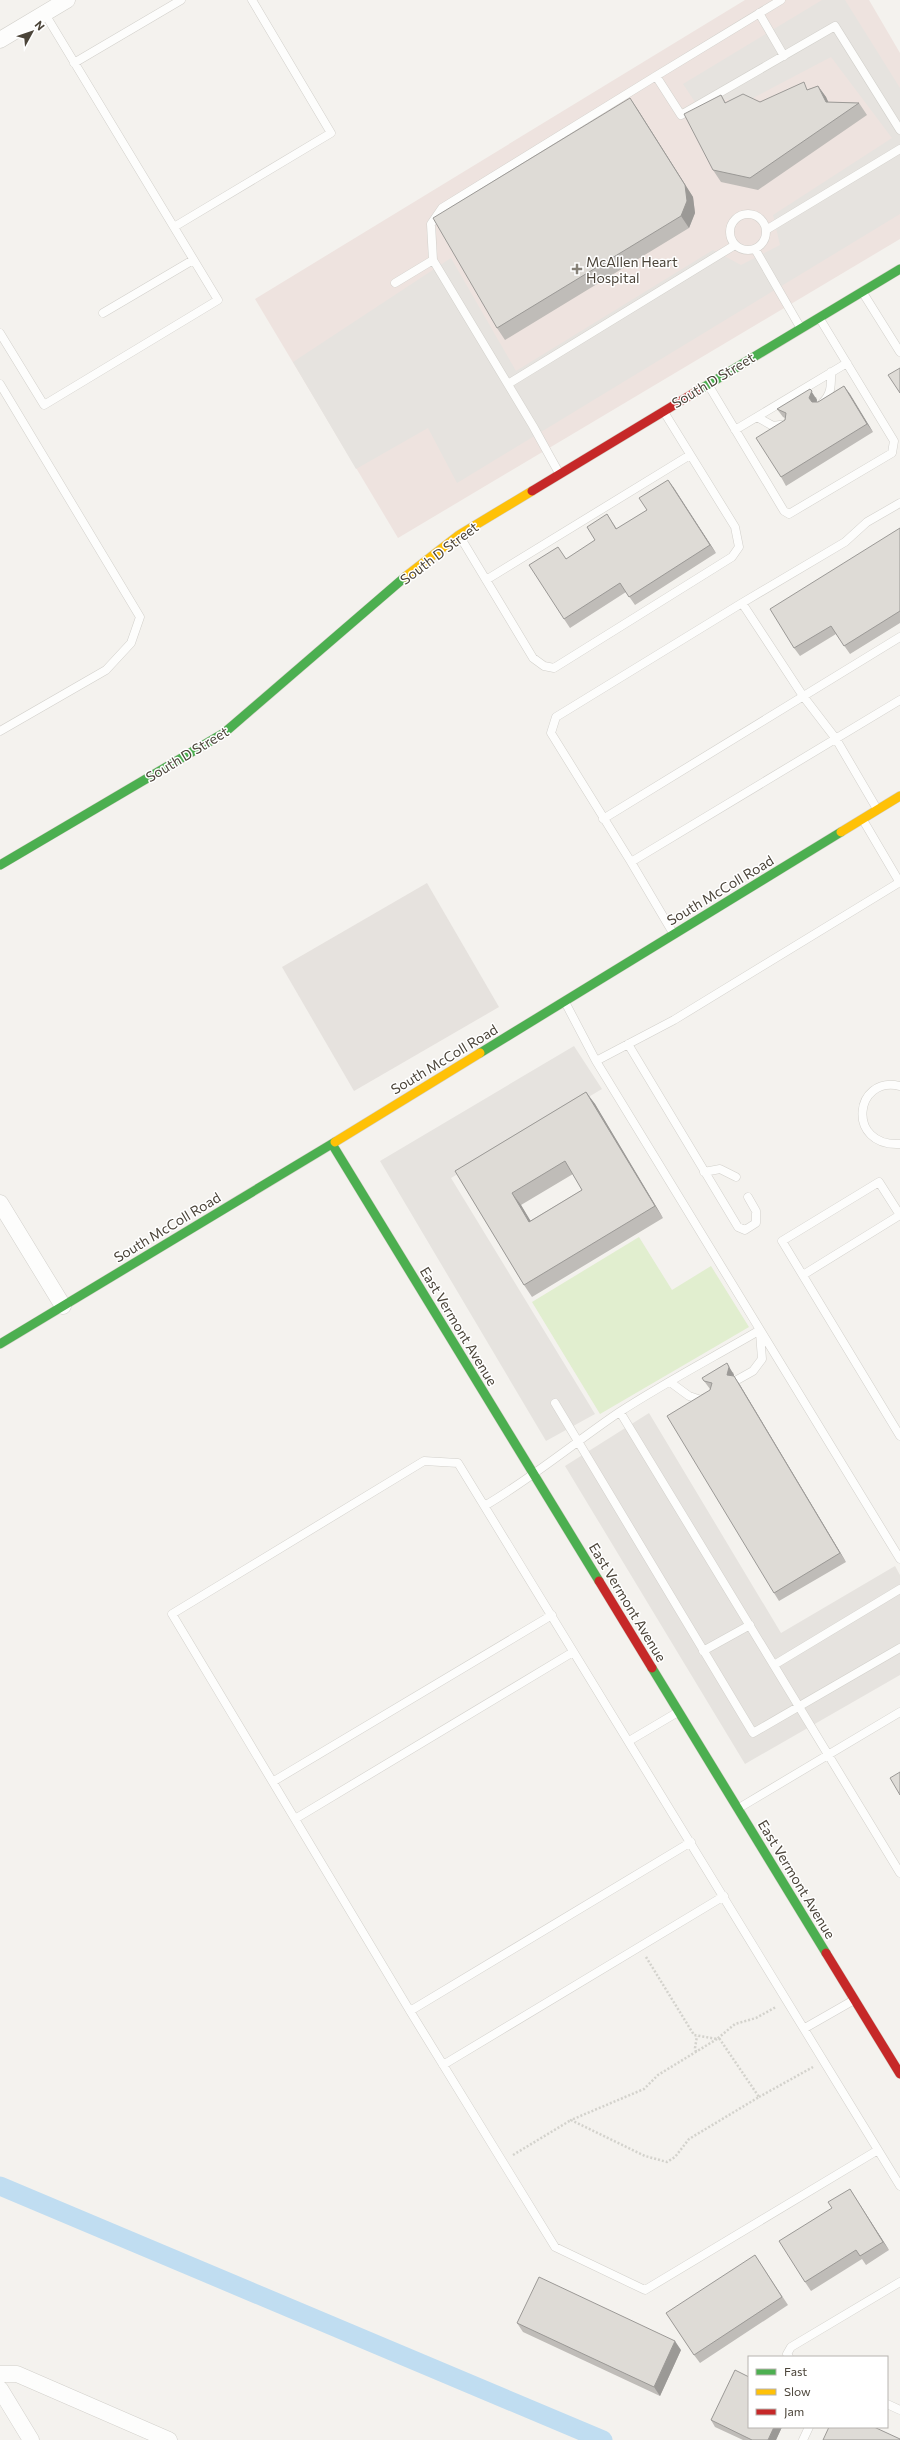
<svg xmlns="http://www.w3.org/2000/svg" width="900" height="2440" viewBox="0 0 900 2440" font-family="Commissioner,sans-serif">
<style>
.industrial{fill:#e6e2de}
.medical{fill:#eee3df}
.green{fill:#e1eecf}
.parking{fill:#e6e3df}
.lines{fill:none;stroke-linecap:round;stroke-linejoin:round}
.canal{stroke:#c0ddf1;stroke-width:19}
.lane-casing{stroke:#d2d0cb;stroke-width:9}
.street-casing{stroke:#d2d0cb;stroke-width:17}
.fast-casing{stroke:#d3cfc5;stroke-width:10}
.slow-casing{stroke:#d3cfc5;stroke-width:10}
.jam-casing{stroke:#d3cfc5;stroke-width:10}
.path{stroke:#d3d2cc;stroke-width:2.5;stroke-dasharray:2 2;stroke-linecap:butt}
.lane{stroke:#fdfdfc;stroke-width:8}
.street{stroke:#fdfdfc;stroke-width:16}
.fast{stroke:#4caf50;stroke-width:9}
.slow{stroke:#ffc107;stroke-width:9}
.jam{stroke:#c62828;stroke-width:9}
.wall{fill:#bfbcb8;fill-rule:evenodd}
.shaded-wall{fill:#9b9996}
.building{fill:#dedbd6;stroke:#9b9996;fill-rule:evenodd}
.poi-dot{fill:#868178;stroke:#fff;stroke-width:1.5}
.labels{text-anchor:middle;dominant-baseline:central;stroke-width:3;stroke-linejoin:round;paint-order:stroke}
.poi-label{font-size:14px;fill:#4b4439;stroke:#fff;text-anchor:start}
.street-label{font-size:14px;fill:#4b4439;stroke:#fff}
</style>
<rect width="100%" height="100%" fill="#f4f2ee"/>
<path class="industrial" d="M427 883 499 1007 354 1091 282 967Z"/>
<path class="medical" d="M745 0H869L900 53V239L398 538 255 299Z"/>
<path class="green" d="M639 1237 672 1290 711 1266 749 1327 600 1414 532 1302Z"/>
<path class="parking" d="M822 0H845L900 88V214L457 483 428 428 356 469 293 362 451 258 516 371 713 250 741 265 780 245 773 215 892 138 831 57 738 106 727 99 703 114 683 84Z
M574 1046 602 1089 451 1178 595 1414 546 1441 380 1161Z
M649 1413 781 1633 895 1566 900 1575V1675L745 1764 565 1466Z"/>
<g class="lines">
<path class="canal" d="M0 2186 603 2440"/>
<defs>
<path id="lane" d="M781 0 656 76 681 115 835 26 900 130
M759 13 784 56
M74 63 181 0
M730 232a18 18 0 1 1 36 0a18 18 0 1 1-36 0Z
M174 227 331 133 252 0
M766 230 900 149
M755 249 800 327
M433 260 533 426 559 473
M395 283 433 260 431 224 442 208 656 76
M863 293 900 352
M103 313 193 260
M0 333 44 405 218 300 45 14
M0 384 140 617 131 643 106 670 0 731
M508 384 735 245
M709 386 784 511 789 514 892 453 894 441 820 319
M822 403C832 394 831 384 831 372
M757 417 773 426 787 424
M735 430 847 363
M459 535 533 658 544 666 554 668 732 557 739 547 735 527 664 412
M486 580 690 455
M877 809 836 739 803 696 742 603 845 542 867 522 900 503
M603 819 900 637
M863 820 900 883
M631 862 551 733 556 717 742 603
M673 933 631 862 900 700
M565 1002 596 1061 900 1559
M628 1044 738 1227 745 1230 756 1223V1211L748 1197
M596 1061 674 1020 900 882
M900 1086C854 1075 846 1147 900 1144
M704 1172 720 1169 736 1177
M900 1215 879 1182 782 1241 900 1436
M803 1275 900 1215
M737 1380 753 1371 762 1359 760 1333
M670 1382 689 1396 701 1400 706 1397
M555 1403 753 1733 900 1648
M620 1412 900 1873
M486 1505C532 1478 574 1443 618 1413 664 1383 712 1358 760 1330
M703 1651 750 1625
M774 1665 900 1589
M629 1741 678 1712
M274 1781 552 1615
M739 1808 900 1712
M295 1819 573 1652
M410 2011 691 1842
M805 2028 854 2000
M443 2065 724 1896
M878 2150 645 2290 555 2247 410 2011 172 1614 424 1461 458 1463 900 2186
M789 2357 787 2354 791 2347 900 2282
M887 2404 900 2410
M803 2440 809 2427"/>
<path id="street" d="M0 40 67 0
M0 1203 63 1306
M0 2374H17L169 2440
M0 2389 31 2440"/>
<path id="fast" d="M699 390 900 269
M0 865 224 733 405 577
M480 1053 841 832
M332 1144 599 1581
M0 1344 335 1142
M652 1668 826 1953"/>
<path id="slow" d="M405 577 459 535 532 491
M841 832 900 796
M335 1142 480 1053"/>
<path id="jam" d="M532 491 699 390
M599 1581 652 1668
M826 1953 900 2074"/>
</defs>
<use href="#lane" class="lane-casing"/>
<use href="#street" class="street-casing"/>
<use href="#fast" class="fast-casing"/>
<use href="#slow" class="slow-casing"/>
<use href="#jam" class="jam-casing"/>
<path class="path" d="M646 1957 694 2035 717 2039 735 2024 756 2018 776 2007
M717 2039 658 2075 644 2089 571 2120 645 2156 667 2162 675 2157 689 2139 759 2097 719 2038
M696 2052 695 2048 697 2036
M759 2097 813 2067
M513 2155 571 2120"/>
<use href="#lane" class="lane"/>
<use href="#street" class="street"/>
<use href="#fast" class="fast"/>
<use href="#slow" class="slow"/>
<use href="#jam" class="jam"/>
</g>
<path class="wall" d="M818 86 826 97 828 102 859 103 867 115 758 190 721 182 713 170 721 95 726 103 760 102 809 89Z
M638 110 693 197 695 213 689 228 505 340 497 328Z
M844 386 873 432 786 486 781 477 785 418 783 417 777 409 816 397 817 400V402H818Z
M668 480 716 553 635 605 626 592 570 628 564 619 595 540 607 514 617 529 647 510Z
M900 528V623L850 654 836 634 800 656 794 648Z
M586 1092 595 1104 663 1218 532 1297 524 1285 455 1171ZM573 1174 582 1190 530 1221 521 1205Z
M733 1372 734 1375V1376L740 1385 846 1562 779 1601 774 1593 710 1389 704 1381Z
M850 2189 889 2250 866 2265 862 2259 811 2291 805 2282Z
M755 2255 788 2305 700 2363 694 2355Z
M517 2323 681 2350 660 2396 523 2332Z
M711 2420 782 2427 776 2440H743L715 2427Z"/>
<path class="shaded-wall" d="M818 86 826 97 834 114 826 102Z
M630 98 638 110 693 197 695 213 689 228 681 216Z
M844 386 850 394 873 432 867 424Z
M810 389 817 400 815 407 809 398Z
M668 480 674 488 716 553 710 545Z
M586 1092 595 1104 663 1218 655 1206Z
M512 1193 521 1205 538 1233 529 1222Z
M727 1363 734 1375 732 1383 727 1375Z
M734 1376 740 1385 846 1562 840 1553Z
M850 2189 855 2197 889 2250 883 2242Z
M675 2341 681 2350 660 2396 654 2387Z
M774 2427H782L776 2440H768Z"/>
<path class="building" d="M804 82 807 90 818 86 826 102 859 103 750 178 713 170 684 114 721 95 725 103 743 94 760 102Z
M630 98 685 185 687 201 681 216 497 328 433 218Z
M900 368V393L888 375Z
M844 386 867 424 781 477 756 438 785 420 786 413 777 409 810 389 812 391 809 398 812 402H818Z
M668 480 710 545 629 597 620 583 564 619 529 565 558 547 566 559 595 540 587 527 607 514 616 529 647 510 639 498Z
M900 528V611L844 646 831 626 794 648 770 609Z
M586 1092 655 1206 524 1285 455 1171ZM565 1161 582 1190 529 1222 512 1193Z
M727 1363 729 1367 727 1375 734 1376 840 1553 774 1593 667 1416 710 1390 712 1383 704 1381 702 1378Z
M900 1772V1795L890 1778Z
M850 2189 883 2242 860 2256 856 2250 805 2282 779 2241 832 2208 828 2202Z
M755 2255 782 2297 694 2355 666 2313Z
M539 2277 675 2341 654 2387 517 2323Z
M735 2370 749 2377V2427H774L768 2440H752L711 2420Z
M829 2427H874L900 2439V2440H823Z"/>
<path class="poi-dot" d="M575 263h4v4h4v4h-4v4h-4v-4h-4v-4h4z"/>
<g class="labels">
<g class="poi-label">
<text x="586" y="261">McAllen Heart<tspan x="586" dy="16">Hospital</tspan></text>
</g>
<g class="street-label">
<text transform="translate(713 380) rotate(-31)">South D Street</text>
<text transform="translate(439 553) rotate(-37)">South D Street</text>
<text transform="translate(187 754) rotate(-31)">South D Street</text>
<text transform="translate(720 890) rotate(-31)">South McColl Road</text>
<text transform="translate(444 1059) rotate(-31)">South McColl Road</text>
<text transform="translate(167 1227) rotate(-31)">South McColl Road</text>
<text transform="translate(459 1326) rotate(59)">East Vermont Avenue</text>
<text transform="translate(628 1602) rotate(59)">East Vermont Avenue</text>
<text transform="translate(797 1879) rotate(59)">East Vermont Avenue</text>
</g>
</g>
<rect x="748" y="2356" width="140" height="72" fill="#ffffff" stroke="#b7b4b0"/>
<rect x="756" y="2369" width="20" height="6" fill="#4caf50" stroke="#b7b4b0"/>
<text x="784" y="2376" font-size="12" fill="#4b4439">Fast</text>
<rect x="756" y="2389" width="20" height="6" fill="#ffc107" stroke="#b7b4b0"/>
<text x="784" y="2396" font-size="12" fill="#4b4439">Slow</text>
<rect x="756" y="2409" width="20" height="6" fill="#c62828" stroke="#b7b4b0"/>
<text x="784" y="2416" font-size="12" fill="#4b4439">Jam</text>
<g transform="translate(32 32) rotate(50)" stroke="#ffffff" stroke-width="3" paint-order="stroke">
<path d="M0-3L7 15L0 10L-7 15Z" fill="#4b4439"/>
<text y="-6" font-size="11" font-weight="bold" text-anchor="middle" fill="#4b4439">N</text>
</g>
</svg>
